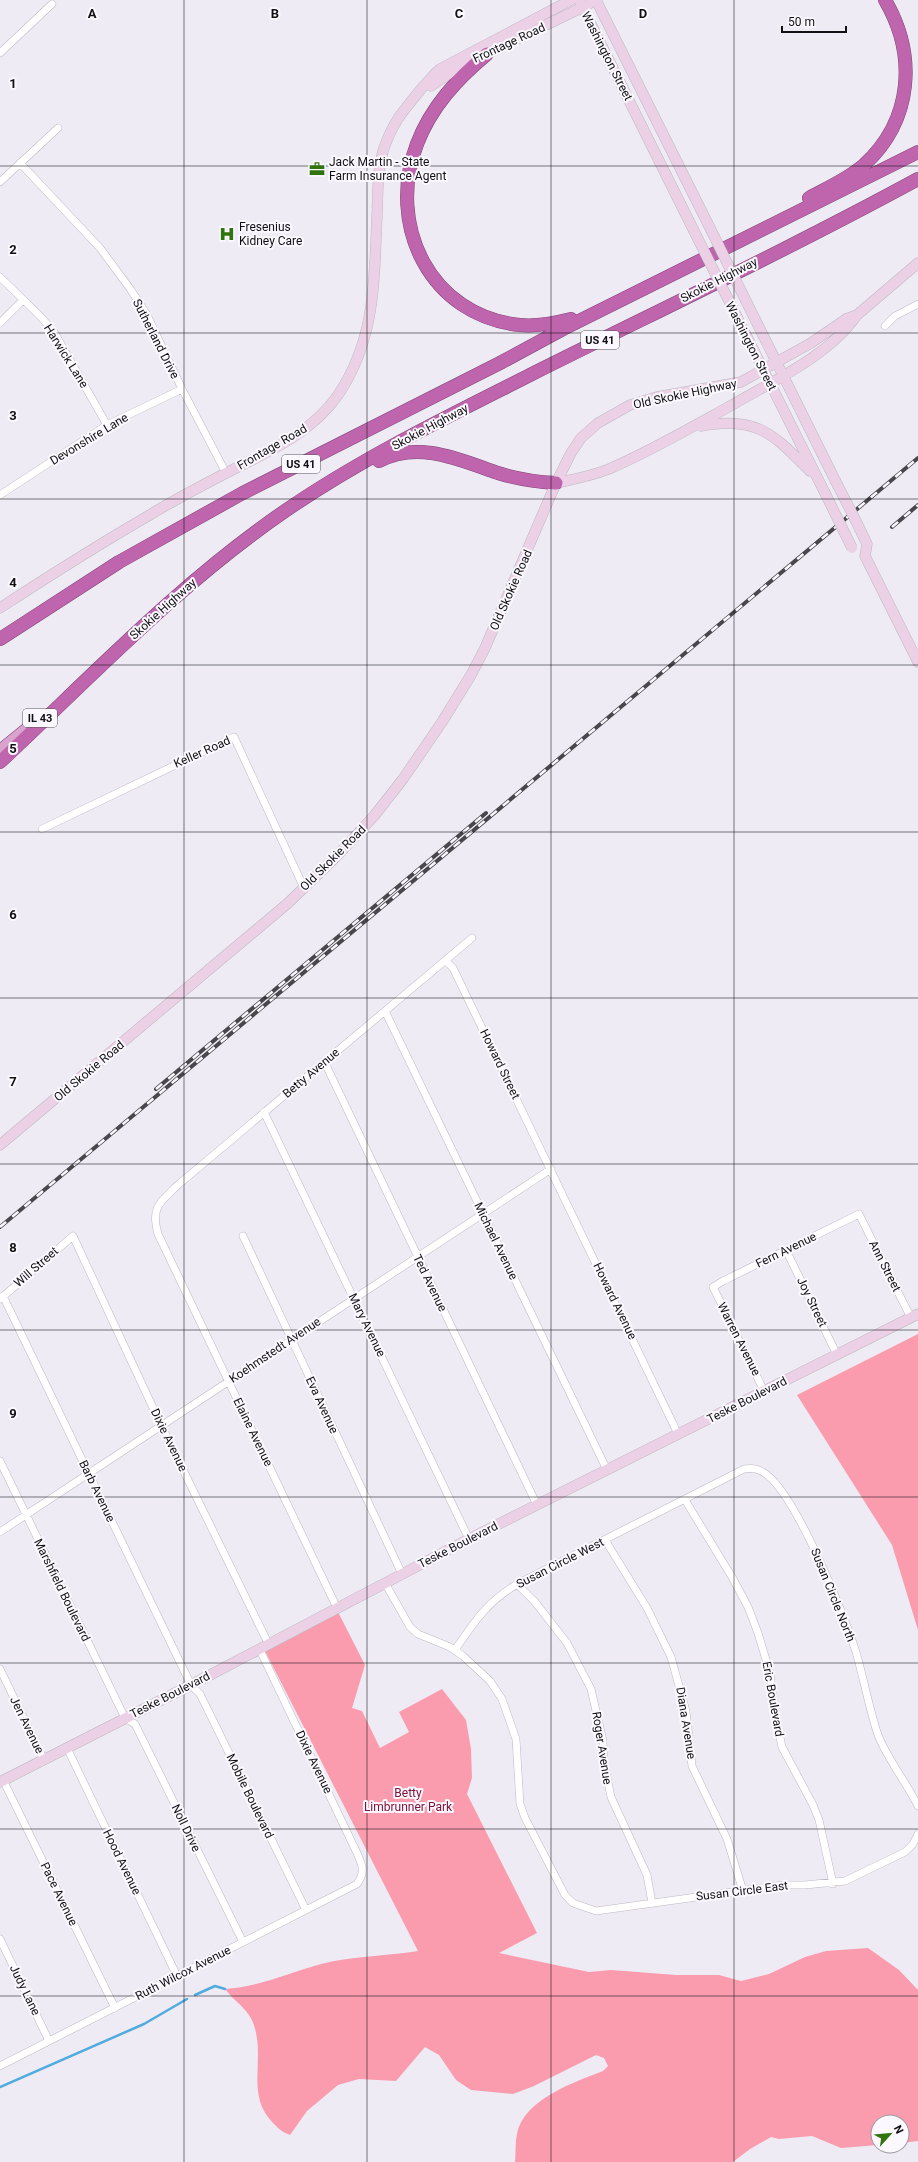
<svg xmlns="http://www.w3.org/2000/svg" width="918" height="2162" viewBox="0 0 918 2162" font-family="Roboto,sans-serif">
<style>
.green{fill:#fa9cad}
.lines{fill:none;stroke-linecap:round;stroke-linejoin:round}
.stream{stroke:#50abde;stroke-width:2.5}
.street-casing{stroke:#bcb8c2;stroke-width:8}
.secondary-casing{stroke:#bcb8c2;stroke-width:11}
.primary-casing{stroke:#824777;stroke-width:12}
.highway-casing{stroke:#824777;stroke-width:14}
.street{stroke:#fff;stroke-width:7}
.secondary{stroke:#ecd1e6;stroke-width:10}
.primary{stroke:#d9a3ce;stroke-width:11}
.highway{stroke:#bf65ad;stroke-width:13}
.rail-casing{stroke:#49474c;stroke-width:4}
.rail{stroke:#fbf9ff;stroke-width:2.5;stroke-dasharray:8;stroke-linecap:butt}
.secondary-bridge-casing{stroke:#bcb8c2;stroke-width:11;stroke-linecap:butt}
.secondary-bridge{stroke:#ecd1e6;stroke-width:10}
.grid{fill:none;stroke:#111013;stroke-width:1;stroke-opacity:0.55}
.labels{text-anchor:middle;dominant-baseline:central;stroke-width:4;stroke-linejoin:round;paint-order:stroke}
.shield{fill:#fbf9ff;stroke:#57565a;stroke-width:1}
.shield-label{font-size:11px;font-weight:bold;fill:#111013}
.street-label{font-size:12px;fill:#111013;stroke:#fbf9ff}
.poi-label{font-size:12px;fill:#111013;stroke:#fbf9ff;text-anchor:start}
.park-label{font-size:12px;fill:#811238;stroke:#fbf9ff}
.grid-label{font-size:13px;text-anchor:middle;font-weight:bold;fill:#111013;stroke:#fbf9ff;stroke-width:4;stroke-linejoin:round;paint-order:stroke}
</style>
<rect width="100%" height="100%" fill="#eeebf5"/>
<path class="green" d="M918 1334V1630L892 1545 797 1395Z
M338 1612 365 1665 352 1708 362 1711 380 1748 409 1732 399 1712 442 1689 466 1720 471 1749 472 1778 467 1794 537 1933 499 1953 589 1972 611 1970 676 1975H719L741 1981 769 1974 805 1957 826 1951 868 1948 899 1970 918 1990V2141L902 2143V2122H878V2145L841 2148 812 2136 779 2139 771 2137 750 2149 733 2162H515C516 2153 515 2143 517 2134 523 2100 574 2082 603 2071L608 2066 604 2058 596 2055 534 2086 513 2094 471 2090 456 2080 439 2055 425 2047 396 2081 359 2079 338 2085 307 2111 290 2135C282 2132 279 2129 273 2123 247 2097 263 2064 256 2033 252 2010 238 2006 225 1989 258 1987 289 1973 321 1964 353 1956 386 1956 418 1951L264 1649Z"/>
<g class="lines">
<path class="stream" d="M195 1995 215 1986 225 1989
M0 2087 144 2024 187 1999"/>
<defs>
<path id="street" d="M0 53 52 4
M20 163 100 248 131 290 147 315 182 389 226 473
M0 182 58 128
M0 277 41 317 54 332 107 425
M0 323 23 300
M885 326 895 316 918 304
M0 495 107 425 182 389
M42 829 234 737 304 888
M446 961 453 968 678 1434
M385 1011 607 1470
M324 1061 537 1505
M264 1112 469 1539
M243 1236 402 1574
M786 1250 837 1355
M3 1296 191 1685 200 1694 306 1910
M0 1299 73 1236 161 1425 268 1643
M764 1391 713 1287 723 1281 859 1214 911 1318
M0 1461 125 1718 135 1724 243 1942
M685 1500 732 1577 748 1607 758 1633 770 1673 775 1714 782 1747 813 1805 819 1820 833 1884
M0 1532 551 1169
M605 1540 647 1608 671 1657 686 1711 692 1766 727 1839 743 1891
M385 1583 410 1627 418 1634 450 1647 463 1656 490 1681 502 1699 516 1739 520 1804 525 1818 565 1895 573 1903 596 1911 783 1885H805L845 1881 905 1852 913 1844 918 1834
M517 1584 535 1602 567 1643 591 1689 603 1741 604 1763 611 1797 647 1875 652 1903
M337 1608 158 1234C150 1207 161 1201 179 1184L472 938
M455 1650C475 1621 486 1603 517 1584L744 1469C750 1468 756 1468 761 1471 793 1485 845 1617 856 1652 864 1680 869 1708 878 1735 888 1760 906 1782 918 1806
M0 1669 44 1760
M67 1748 177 1976
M3 1780 115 2008
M0 1939 49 2041
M0 2066 357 1884C366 1872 362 1864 356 1851L259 1648"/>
<path id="secondary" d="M579 0 693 229
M596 0 707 222
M431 86 456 69 589 4
M746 301 835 480
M732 307 824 491
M701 426C757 415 774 435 810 471
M556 483C574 479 592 476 609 469 651 451 692 427 732 405 773 381 830 355 857 315L918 263
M854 517 867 544 865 556 918 662
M0 608C49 576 98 545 148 516 174 500 201 486 228 472 268 452 312 433 338 395 376 339 374 280 377 216 378 194 377 170 384 148 394 120 404 110 422 88 429 81 432 76 440 69L571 0
M0 1145 287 904 337 856 374 816 403 779 442 722 471 675 485 648 556 483 571 453 581 438 598 423 630 405 657 397 741 382 811 343 846 319 857 315
M0 1782 191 1685 469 1539 918 1314"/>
<path id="primary" d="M0 750 32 724"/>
<path id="highway" d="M487 54C457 79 431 107 417 144 386 225 430 316 520 325 537 327 555 323 571 319
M809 198C827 188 848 179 864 165 913 120 917 55 885 0
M379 461C419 440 460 460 498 473 517 479 537 482 556 483
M0 639 119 562 241 494 500 363 563 329 918 152
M0 762C92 676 180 583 285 511 362 458 447 417 530 375 660 310 791 248 918 179"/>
</defs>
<use href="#street" class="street-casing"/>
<use href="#secondary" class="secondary-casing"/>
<use href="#primary" class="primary-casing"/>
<use href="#highway" class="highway-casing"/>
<use href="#street" class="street"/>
<use href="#secondary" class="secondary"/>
<use href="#primary" class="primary"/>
<use href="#highway" class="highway"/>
<defs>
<path id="rail" d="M892 527 918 505
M156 1089 486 813
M0 1227 918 458"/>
</defs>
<use href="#rail" class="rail-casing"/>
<use href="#rail" class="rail"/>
<defs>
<path id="secondary-bridge" d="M707 222 746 301
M693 229 732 307
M835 480 854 517
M824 491 852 548"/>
</defs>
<use href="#secondary-bridge" class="secondary-bridge-casing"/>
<use href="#secondary-bridge" class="secondary-bridge"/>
</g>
<path class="grid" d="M184 0V2162M367 0V2162M551 0V2162M734 0V2162M0 166H918M0 333H918M0 499H918M0 665H918M0 832H918M0 998H918M0 1164H918M0 1330H918M0 1497H918M0 1663H918M0 1829H918M0 1996H918"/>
<defs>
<symbol id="office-bare" viewBox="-9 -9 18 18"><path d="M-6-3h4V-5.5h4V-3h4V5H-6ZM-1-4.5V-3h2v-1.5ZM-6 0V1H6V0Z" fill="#31730f" stroke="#fbf9ff" stroke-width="2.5" paint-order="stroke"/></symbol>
<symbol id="hospital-bare" viewBox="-9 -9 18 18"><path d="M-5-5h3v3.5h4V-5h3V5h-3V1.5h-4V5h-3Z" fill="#31730f" stroke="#fbf9ff" stroke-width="2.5" paint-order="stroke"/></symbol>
</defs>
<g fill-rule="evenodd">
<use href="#office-bare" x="306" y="158" width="22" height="22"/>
<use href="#hospital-bare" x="216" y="223" width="22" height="22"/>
</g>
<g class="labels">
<g class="shield">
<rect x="581" y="331" width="38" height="18" rx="3"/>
<rect x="282" y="455" width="38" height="18" rx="3"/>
<rect x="23" y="709" width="34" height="18" rx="3"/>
</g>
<g class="shield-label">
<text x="600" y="340">US 41</text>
<text x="301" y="464">US 41</text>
<text x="40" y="718">IL 43</text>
</g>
<g class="street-label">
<text transform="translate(509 43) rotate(-25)">Frontage Road</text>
<text transform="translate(607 56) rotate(63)">Washington Street</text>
<text transform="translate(719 280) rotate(-27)">Skokie Highway</text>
<text transform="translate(156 339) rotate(63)">Sutherland Drive</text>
<text transform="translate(751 346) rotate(63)">Washington Street</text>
<text transform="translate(66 356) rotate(58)">Harwick Lane</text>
<text transform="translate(685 394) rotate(-12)">Old Skokie Highway</text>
<text transform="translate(430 427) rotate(-28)">Skokie Highway</text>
<text transform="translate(89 439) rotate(-31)">Devonshire Lane</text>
<text transform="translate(272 447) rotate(-30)">Frontage Road</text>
<text transform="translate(511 590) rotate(-66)">Old Skokie Road</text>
<text transform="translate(163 609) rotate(-42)">Skokie Highway</text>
<text transform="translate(202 752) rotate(-24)">Keller Road</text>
<text transform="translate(333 858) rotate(-45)">Old Skokie Road</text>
<text transform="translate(500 1064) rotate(64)">Howard Street</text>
<text transform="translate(89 1071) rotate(-40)">Old Skokie Road</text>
<text transform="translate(311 1073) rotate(-40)">Betty Avenue</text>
<text transform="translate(496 1241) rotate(64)">Michael Avenue</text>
<text transform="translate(786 1250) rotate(-26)">Fern Avenue</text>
<text transform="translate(885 1266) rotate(63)">Ann Street</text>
<text transform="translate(36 1267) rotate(-41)">Will Street</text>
<text transform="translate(430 1283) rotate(64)">Ted Avenue</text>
<text transform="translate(615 1301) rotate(64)">Howard Avenue</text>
<text transform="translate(812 1302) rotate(64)">Joy Street</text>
<text transform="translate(367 1325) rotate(64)">Mary Avenue</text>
<text transform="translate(739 1339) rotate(63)">Warren Avenue</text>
<text transform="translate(275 1350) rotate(-34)">Koehmstedt Avenue</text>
<text transform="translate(747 1400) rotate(-27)">Teske Boulevard</text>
<text transform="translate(322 1405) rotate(65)">Eva Avenue</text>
<text transform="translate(253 1432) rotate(64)">Elaine Avenue</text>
<text transform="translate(169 1440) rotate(64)">Dixie Avenue</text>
<text transform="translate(97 1491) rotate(64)">Barb Avenue</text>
<text transform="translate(458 1545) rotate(-27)">Teske Boulevard</text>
<text transform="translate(560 1563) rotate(-27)">Susan Circle West</text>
<text transform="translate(62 1590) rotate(64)">Marshfield Boulevard</text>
<text transform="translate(833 1595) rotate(68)">Susan Circle North</text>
<text transform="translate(170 1695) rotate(-27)">Teske Boulevard</text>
<text transform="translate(773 1699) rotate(80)">Eric Boulevard</text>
<text transform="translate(686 1723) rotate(81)">Diana Avenue</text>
<text transform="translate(27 1725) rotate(64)">Jen Avenue</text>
<text transform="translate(602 1748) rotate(81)">Roger Avenue</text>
<text transform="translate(314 1762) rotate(64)">Dixie Avenue</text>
<text transform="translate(250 1796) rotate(64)">Mobile Boulevard</text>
<text transform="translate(186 1828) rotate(64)">Noll Drive</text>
<text transform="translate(122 1862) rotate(64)">Hood Avenue</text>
<text transform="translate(742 1891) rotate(-7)">Susan Circle East</text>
<text transform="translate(59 1894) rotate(64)">Pace Avenue</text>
<text transform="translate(183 1973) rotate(-27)">Ruth Wilcox Avenue</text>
<text transform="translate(25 1990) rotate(64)">Judy Lane</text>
</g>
<g class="poi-label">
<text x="329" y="162">Jack Martin - State<tspan x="329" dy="14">Farm Insurance Agent</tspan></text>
<text x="239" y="227">Fresenius<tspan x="239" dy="14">Kidney Care</tspan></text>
</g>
<g class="park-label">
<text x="408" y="1793">Betty<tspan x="408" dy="14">Limbrunner Park</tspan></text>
</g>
</g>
<g class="grid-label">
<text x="92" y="18">A</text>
<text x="275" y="18">B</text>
<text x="459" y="18">C</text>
<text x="643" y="18">D</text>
<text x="13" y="88">1</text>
<text x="13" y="254">2</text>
<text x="13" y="420">3</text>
<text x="13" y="587">4</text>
<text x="13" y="753">5</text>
<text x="13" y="919">6</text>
<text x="13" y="1086">7</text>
<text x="13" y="1252">8</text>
<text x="13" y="1418">9</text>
</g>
<g transform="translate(890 2134) rotate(63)"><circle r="19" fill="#fbf9ff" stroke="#9d9ca1"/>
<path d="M0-3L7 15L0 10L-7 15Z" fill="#31730f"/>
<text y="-6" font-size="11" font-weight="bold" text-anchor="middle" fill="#111013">N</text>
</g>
<path d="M782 26v6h64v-6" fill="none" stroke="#111013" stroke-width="2"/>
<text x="788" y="26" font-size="12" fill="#111013" stroke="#fbf9ff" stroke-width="3" paint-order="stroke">50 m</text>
</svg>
